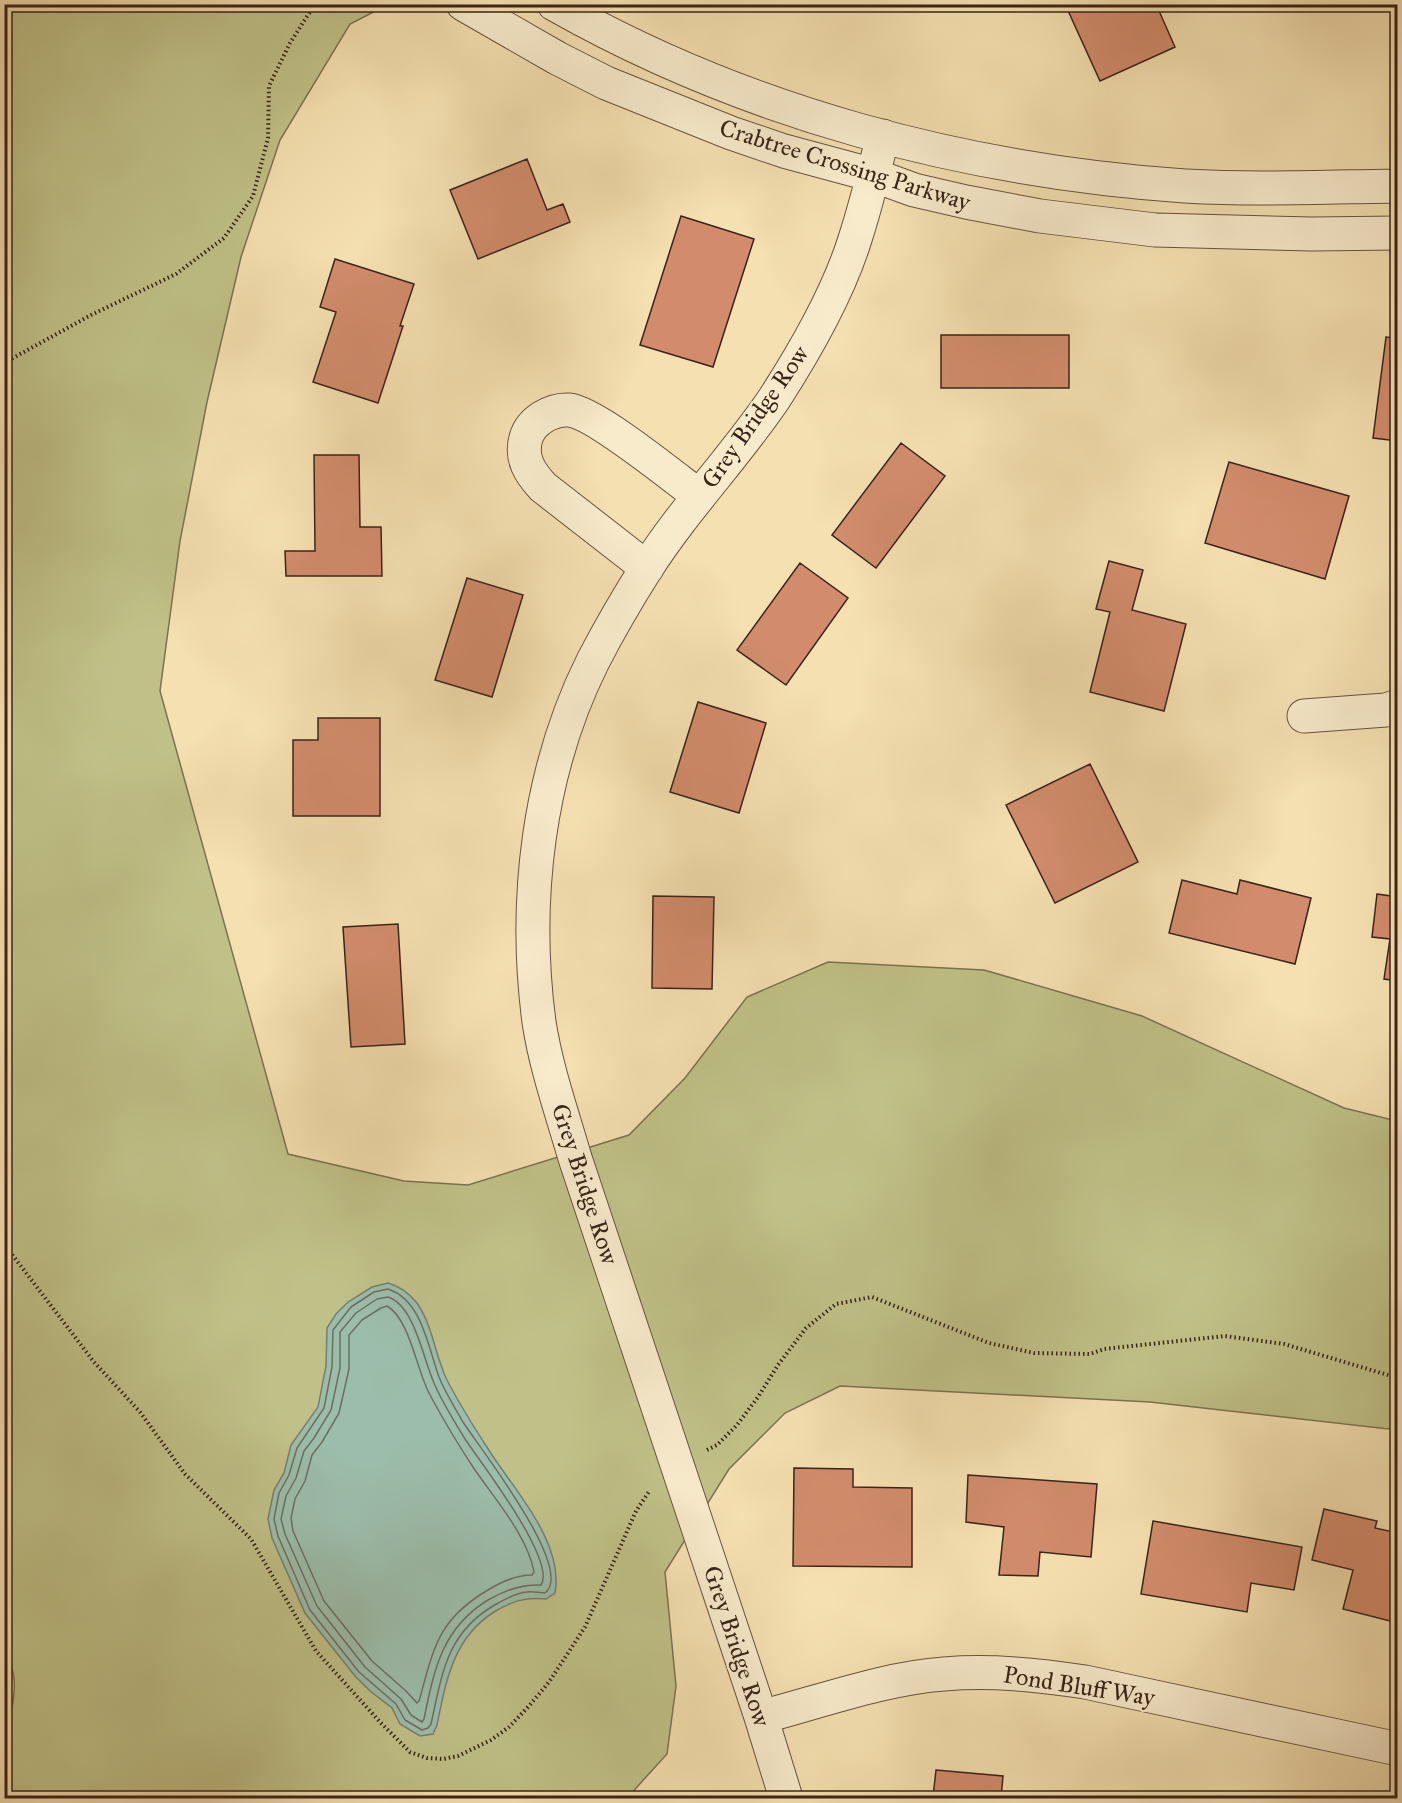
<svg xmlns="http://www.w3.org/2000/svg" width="1402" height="1803" viewBox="0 0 1402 1803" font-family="'IM FELL Great Primer',serif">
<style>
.green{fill:#c0c188;stroke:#7c7250;stroke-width:1.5}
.water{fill:#9cbdab;stroke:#748070;stroke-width:1.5}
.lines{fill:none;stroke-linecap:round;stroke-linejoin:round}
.shore{stroke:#6a7062;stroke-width:1.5}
.building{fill:#d28c6d;stroke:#392418;stroke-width:1.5}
.street-casing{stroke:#68533e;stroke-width:35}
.path{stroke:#392418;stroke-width:4;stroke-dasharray:1.5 3;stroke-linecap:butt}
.street{stroke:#f8ebcc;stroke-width:33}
.labels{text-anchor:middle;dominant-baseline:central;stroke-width:4.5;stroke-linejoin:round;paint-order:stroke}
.street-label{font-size:24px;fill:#392418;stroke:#f8ebcc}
</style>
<rect width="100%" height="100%" fill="#f5e0b1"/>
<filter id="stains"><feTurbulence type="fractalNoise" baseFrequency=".00333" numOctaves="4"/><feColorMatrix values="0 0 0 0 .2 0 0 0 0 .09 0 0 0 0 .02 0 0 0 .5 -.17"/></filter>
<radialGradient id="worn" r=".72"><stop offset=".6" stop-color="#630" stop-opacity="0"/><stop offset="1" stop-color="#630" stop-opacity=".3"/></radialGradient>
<path class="green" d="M5 5H387L350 24 280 140 241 257 207 402 180 541 160 691 288 1154 404 1181 468 1185 629 1135 685 1078 747 997 828 962 984 970 1142 1016 1344 1108 1397 1121V1430L1150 1402 840 1386 785 1413 729 1469 665 1572 676 1686 667 1754 627 1798H5V1717L11 1712C17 1685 15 1673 5 1647Z"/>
<path class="water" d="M388 1283C400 1287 408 1292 417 1303 433 1326 435 1356 447 1380 460 1406 476 1430 492 1455 517 1493 564 1544 555 1593L546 1599C524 1597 513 1601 494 1612 453 1638 446 1681 437 1725L433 1734 420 1736 400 1724 392 1708 370 1691 355 1676 305 1613 272 1538 268 1519 274 1490 284 1473 291 1445 318 1407 326 1366 327 1328 336 1314 348 1302 372 1287Z"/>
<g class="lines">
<path class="shore" d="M388 1289C422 1300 428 1347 439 1377 445 1392 455 1408 463 1422 479 1447 576 1570 545 1593 539 1593 533 1591 527 1592 515 1593 503 1600 493 1606 446 1634 442 1675 431 1724L428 1728 422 1730 405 1720 396 1704 359 1672 310 1610 278 1536 274 1519 279 1493 289 1475 297 1448 324 1408 332 1367 333 1330 351 1307 374 1292Z
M388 1297C415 1306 423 1359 434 1383 442 1402 454 1421 465 1439 481 1463 557 1561 541 1585 521 1584 505 1590 488 1600 442 1628 434 1670 424 1719L422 1722 411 1715 401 1699 365 1667 317 1606 285 1534 281 1519 286 1496 296 1478 304 1451 314 1438 331 1410 340 1368V1332L356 1313 377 1299Z
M387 1306C410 1319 417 1372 430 1395 444 1421 459 1446 475 1470 495 1499 528 1537 534 1572L532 1575C517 1575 501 1582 488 1590 437 1620 434 1648 419 1701L417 1703 406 1691 372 1661 324 1601 293 1531 291 1518 295 1499 305 1481 312 1455 322 1442 339 1413 349 1369V1335L362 1320 381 1308Z"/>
</g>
<path class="building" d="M1065 4H1156L1175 47 1100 81Z
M527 159 547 210 563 204 570 222 478 259 450 190Z
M681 216 754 239 713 367 640 345Z
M335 259 414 284 400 326H403L378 403 313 382 336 312 320 307Z
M941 335H1069V388H941Z
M1386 337 1398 339V441L1373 438Z
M901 443 945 476 876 568 832 535Z
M314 455H359L360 527H381L382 576H286L285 551H315Z
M1229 462 1349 496 1325 579 1205 543Z
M1109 561 1143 570 1132 610 1186 624 1164 711 1090 692 1110 612 1096 609Z
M800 563 848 598 786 685 737 650Z
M467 578 523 595 492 697 435 680Z
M698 702 766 723 739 813 670 792Z
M318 718H380V816H293V740H318Z
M1090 764 1138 862 1055 903 1006 805Z
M1182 880 1237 894 1240 880 1311 898 1295 964 1169 933Z
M1377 894 1398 897V981L1384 979 1390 939 1372 937Z
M653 896 714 897 712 989 652 988Z
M398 924 405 1044 351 1047 343 927Z
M794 1468 853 1469V1487L912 1488V1567L793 1566Z
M968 1475 1097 1484 1091 1557 1040 1552 1038 1576 999 1575 1004 1527 966 1522Z
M1324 1509 1377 1521 1375 1528 1398 1533V1623L1343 1609 1353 1570 1312 1560Z
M1153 1521 1302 1547 1294 1590 1251 1583 1247 1612 1141 1594Z
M936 1770 1003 1776 1001 1798H927V1796L933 1797Z"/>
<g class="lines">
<defs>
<path id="street" d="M463 4 557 58 606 83 731 133 784 151 873 175 914 190 966 202 1040 216 1155 230 1312 234 1398 233
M554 4C746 113 966 171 1185 186 1255 190 1327 187 1398 186
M647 568 543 487C530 473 520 458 526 438 531 421 551 409 569 410 594 412 675 478 699 496
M1304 716 1386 710 1398 706
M761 1717C819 1702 885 1678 944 1674 992 1670 1038 1675 1085 1682L1398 1749
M786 1798 761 1717 575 1158C562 1113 546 1068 539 1022 523 901 538 771 593 661 609 630 627 599 646 569 684 509 734 458 774 399 805 351 838 294 855 239 866 206 874 171 883 136"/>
</defs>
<use href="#street" class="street-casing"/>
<path class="path" d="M4 363 91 315 176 274 224 238 253 196 268 138 269 86 290 43 315 4
M4 1244 94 1362 140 1412 185 1474 251 1539 316 1651 380 1722 410 1752 427 1758 443 1759 458 1756 491 1740 509 1727 529 1706 549 1682 585 1627 636 1511 650 1490
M707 1450 717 1445 737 1425 758 1397 778 1365 806 1328 836 1304 872 1297 989 1343 1034 1353 1090 1354 1104 1349 1225 1336 1284 1344 1398 1378"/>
<use href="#street" class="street"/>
</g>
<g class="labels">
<g class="street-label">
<text transform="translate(845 165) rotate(17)">Crabtree Crossing Parkway</text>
<text transform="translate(755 417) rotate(-55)">Grey Bridge Row</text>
<text transform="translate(585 1184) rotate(72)">Grey Bridge Row</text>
<text transform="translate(737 1646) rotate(72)">Grey Bridge Row</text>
<text transform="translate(1079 1686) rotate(9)">Pond Bluff Way</text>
</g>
</g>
<rect width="1402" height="1803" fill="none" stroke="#f5e0b1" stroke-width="24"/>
<rect x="6" y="6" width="1390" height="1791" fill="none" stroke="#392418" stroke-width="3"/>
<rect x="12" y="12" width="1378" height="1779" fill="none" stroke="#392418" stroke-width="1.5"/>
<rect width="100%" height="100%" filter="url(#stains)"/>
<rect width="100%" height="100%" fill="url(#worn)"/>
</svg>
